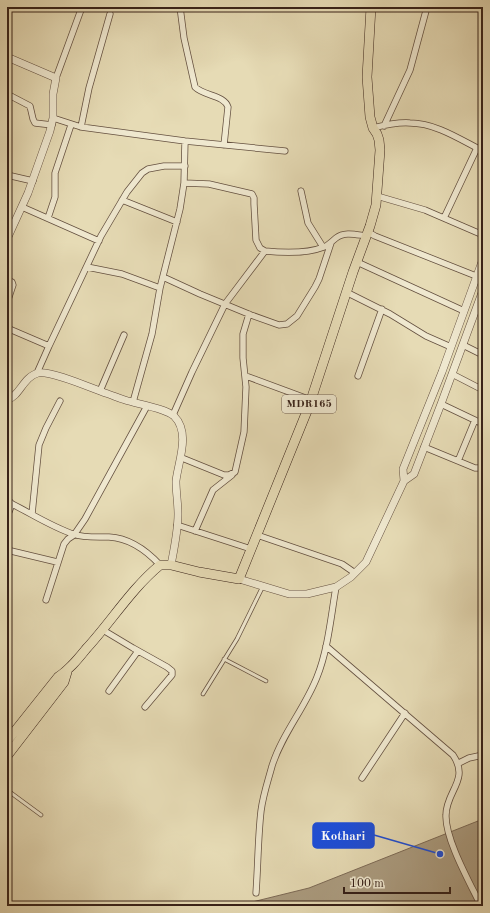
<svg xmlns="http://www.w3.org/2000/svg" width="490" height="913" viewBox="0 0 490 913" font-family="'Old Standard TT',serif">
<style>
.water{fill:#ab9c80;stroke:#7d6b57}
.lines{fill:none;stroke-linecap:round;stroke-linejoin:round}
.service-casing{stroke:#645040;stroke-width:4.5}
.minor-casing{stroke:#645040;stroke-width:7}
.tertiary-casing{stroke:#645040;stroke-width:8}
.primary-casing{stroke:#382219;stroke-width:10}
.service{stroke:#efe8cf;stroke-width:3}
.minor{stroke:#efe8cf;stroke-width:5.5}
.tertiary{stroke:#efe8cf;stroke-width:7}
.primary{stroke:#e6dbb5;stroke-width:9}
.labels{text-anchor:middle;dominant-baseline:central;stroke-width:3.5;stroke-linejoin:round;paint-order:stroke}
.shield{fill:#efe8cf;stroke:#6f5d50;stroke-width:1}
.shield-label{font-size:11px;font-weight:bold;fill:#382219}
.leader{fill:none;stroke:#1d4ed8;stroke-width:1.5}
.callout-dot{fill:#1d4ed8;stroke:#efe8cf;stroke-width:1.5}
.callout{fill:#1d4ed8;stroke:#1d4ed8;stroke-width:1.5}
.callout-label{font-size:13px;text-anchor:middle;font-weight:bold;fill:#fff}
</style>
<rect width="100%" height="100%" fill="#e6dbb5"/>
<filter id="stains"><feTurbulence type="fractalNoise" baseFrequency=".005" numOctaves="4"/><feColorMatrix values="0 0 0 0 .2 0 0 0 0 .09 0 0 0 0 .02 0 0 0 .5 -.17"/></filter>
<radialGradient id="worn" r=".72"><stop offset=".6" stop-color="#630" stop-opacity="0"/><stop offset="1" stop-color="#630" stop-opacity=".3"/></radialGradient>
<path class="water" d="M483 819V906H236L309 888Z"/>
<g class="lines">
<defs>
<path id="service" d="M224 659 266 681
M203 694 237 639 263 586
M7 790 41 815"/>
<path id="minor" d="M180 7 184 38 195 87C204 96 224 95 228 107L224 145
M56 78 82 7
M7 94 30 106 33 119 35 123 52 125
M53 118 81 127 185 141 285 151
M384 126 410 70 427 7
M81 127 89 88 110 14
M373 128C385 125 398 122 410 123 436 123 461 140 483 151
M7 175 33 181
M184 183 209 184 252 194 254 198V204L256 240 260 248 265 251C284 253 306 254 324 247 329 245 332 241 336 238 345 231 357 235 367 236
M301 191 308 223 323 247
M377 196 425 210 483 235
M122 200 177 222
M22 207 99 241
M48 218 55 197V173L71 125
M444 218 477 148
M368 232 375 236 476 276
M357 262 464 311
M87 267 122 274 160 288
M163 277 200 294 251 315 279 325 287 324 297 316 315 287 319 279 331 243
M7 280 12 282 13 285 7 303
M346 292 390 314 426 336 451 347
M7 328 49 346
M463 345 483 355
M37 373 49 346 101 236 127 192 142 173 148 169 164 166H185
M452 374 483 390
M246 376 311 400
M358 376 382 309
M100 391 124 335
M133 402 152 334 160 288 180 209 184 183 185 141
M441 404 483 424
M173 415 192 372 225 304 265 251
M424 447 475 468H483
M182 458 224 475H229L235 472 244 432 246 387 243 358V334L249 314
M458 461 475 420
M7 499 12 504C32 514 52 527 73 534 84 538 97 537 109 537 129 538 147 551 160 565
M32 514 39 445 46 428 60 401
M7 517 12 504
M177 525 251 549
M195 531 213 490 232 475
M257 535 342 564 355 573
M7 550 57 562
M46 600 64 544 68 539 74 535 85 519 147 406
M103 630 133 648 167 667 172 671V675L145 707
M326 646 453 755C470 780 446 791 446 815 445 839 470 883 481 906
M109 691 138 651
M459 763 469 758 483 755
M362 778 405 713
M256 893C258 865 258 837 261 811 263 795 268 781 272 766 282 734 305 708 317 677 328 650 331 616 336 587"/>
<path id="tertiary" d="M7 57 56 78 53 94V118L50 131 28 193 7 239
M7 400C20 396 23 377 38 373 51 370 91 388 105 393 112 395 118 398 125 400 137 404 165 408 174 416 191 433 178 462 176 481 176 492 178 503 178 514 178 531 174 549 171 565
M404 481 403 469 442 372 483 259
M239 579 289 594H307L336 587 351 577 366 562 404 481 414 474 441 404 483 290"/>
<path id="primary" d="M7 741 58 677C69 670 77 660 86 649 111 622 131 589 160 565H171L199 572 239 579 309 406 353 272 370 226 376 205 380 150 379 140 377 134 373 128 370 117 367 77 371 7
M7 756 64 682 67 672"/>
</defs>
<use href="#service" class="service-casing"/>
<use href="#minor" class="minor-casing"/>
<use href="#tertiary" class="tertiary-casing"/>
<use href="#primary" class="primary-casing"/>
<use href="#service" class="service"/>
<use href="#minor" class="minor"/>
<use href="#tertiary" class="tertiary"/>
<use href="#primary" class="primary"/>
</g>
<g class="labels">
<rect class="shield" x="282" y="395" width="54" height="18" rx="3"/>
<g class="shield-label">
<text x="309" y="404">MDR165</text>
</g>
</g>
<path class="leader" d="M440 854L374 835"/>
<circle class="callout-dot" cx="440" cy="854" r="4"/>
<rect class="callout" x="313" y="823" width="61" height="25" rx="4"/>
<g class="callout-label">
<text x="343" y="840">Kothari</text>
</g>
<rect width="490" height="913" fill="none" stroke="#e6dbb5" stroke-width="24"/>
<rect x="8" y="8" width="474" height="897" fill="none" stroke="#382219" stroke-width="2"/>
<rect x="12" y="12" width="466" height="889" fill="none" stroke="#382219"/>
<path d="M344 887v6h106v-6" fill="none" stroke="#382219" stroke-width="2"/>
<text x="350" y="887" font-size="12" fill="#382219" stroke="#efe8cf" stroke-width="3" paint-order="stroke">100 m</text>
<rect width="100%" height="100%" filter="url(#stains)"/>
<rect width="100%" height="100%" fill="url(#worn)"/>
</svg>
